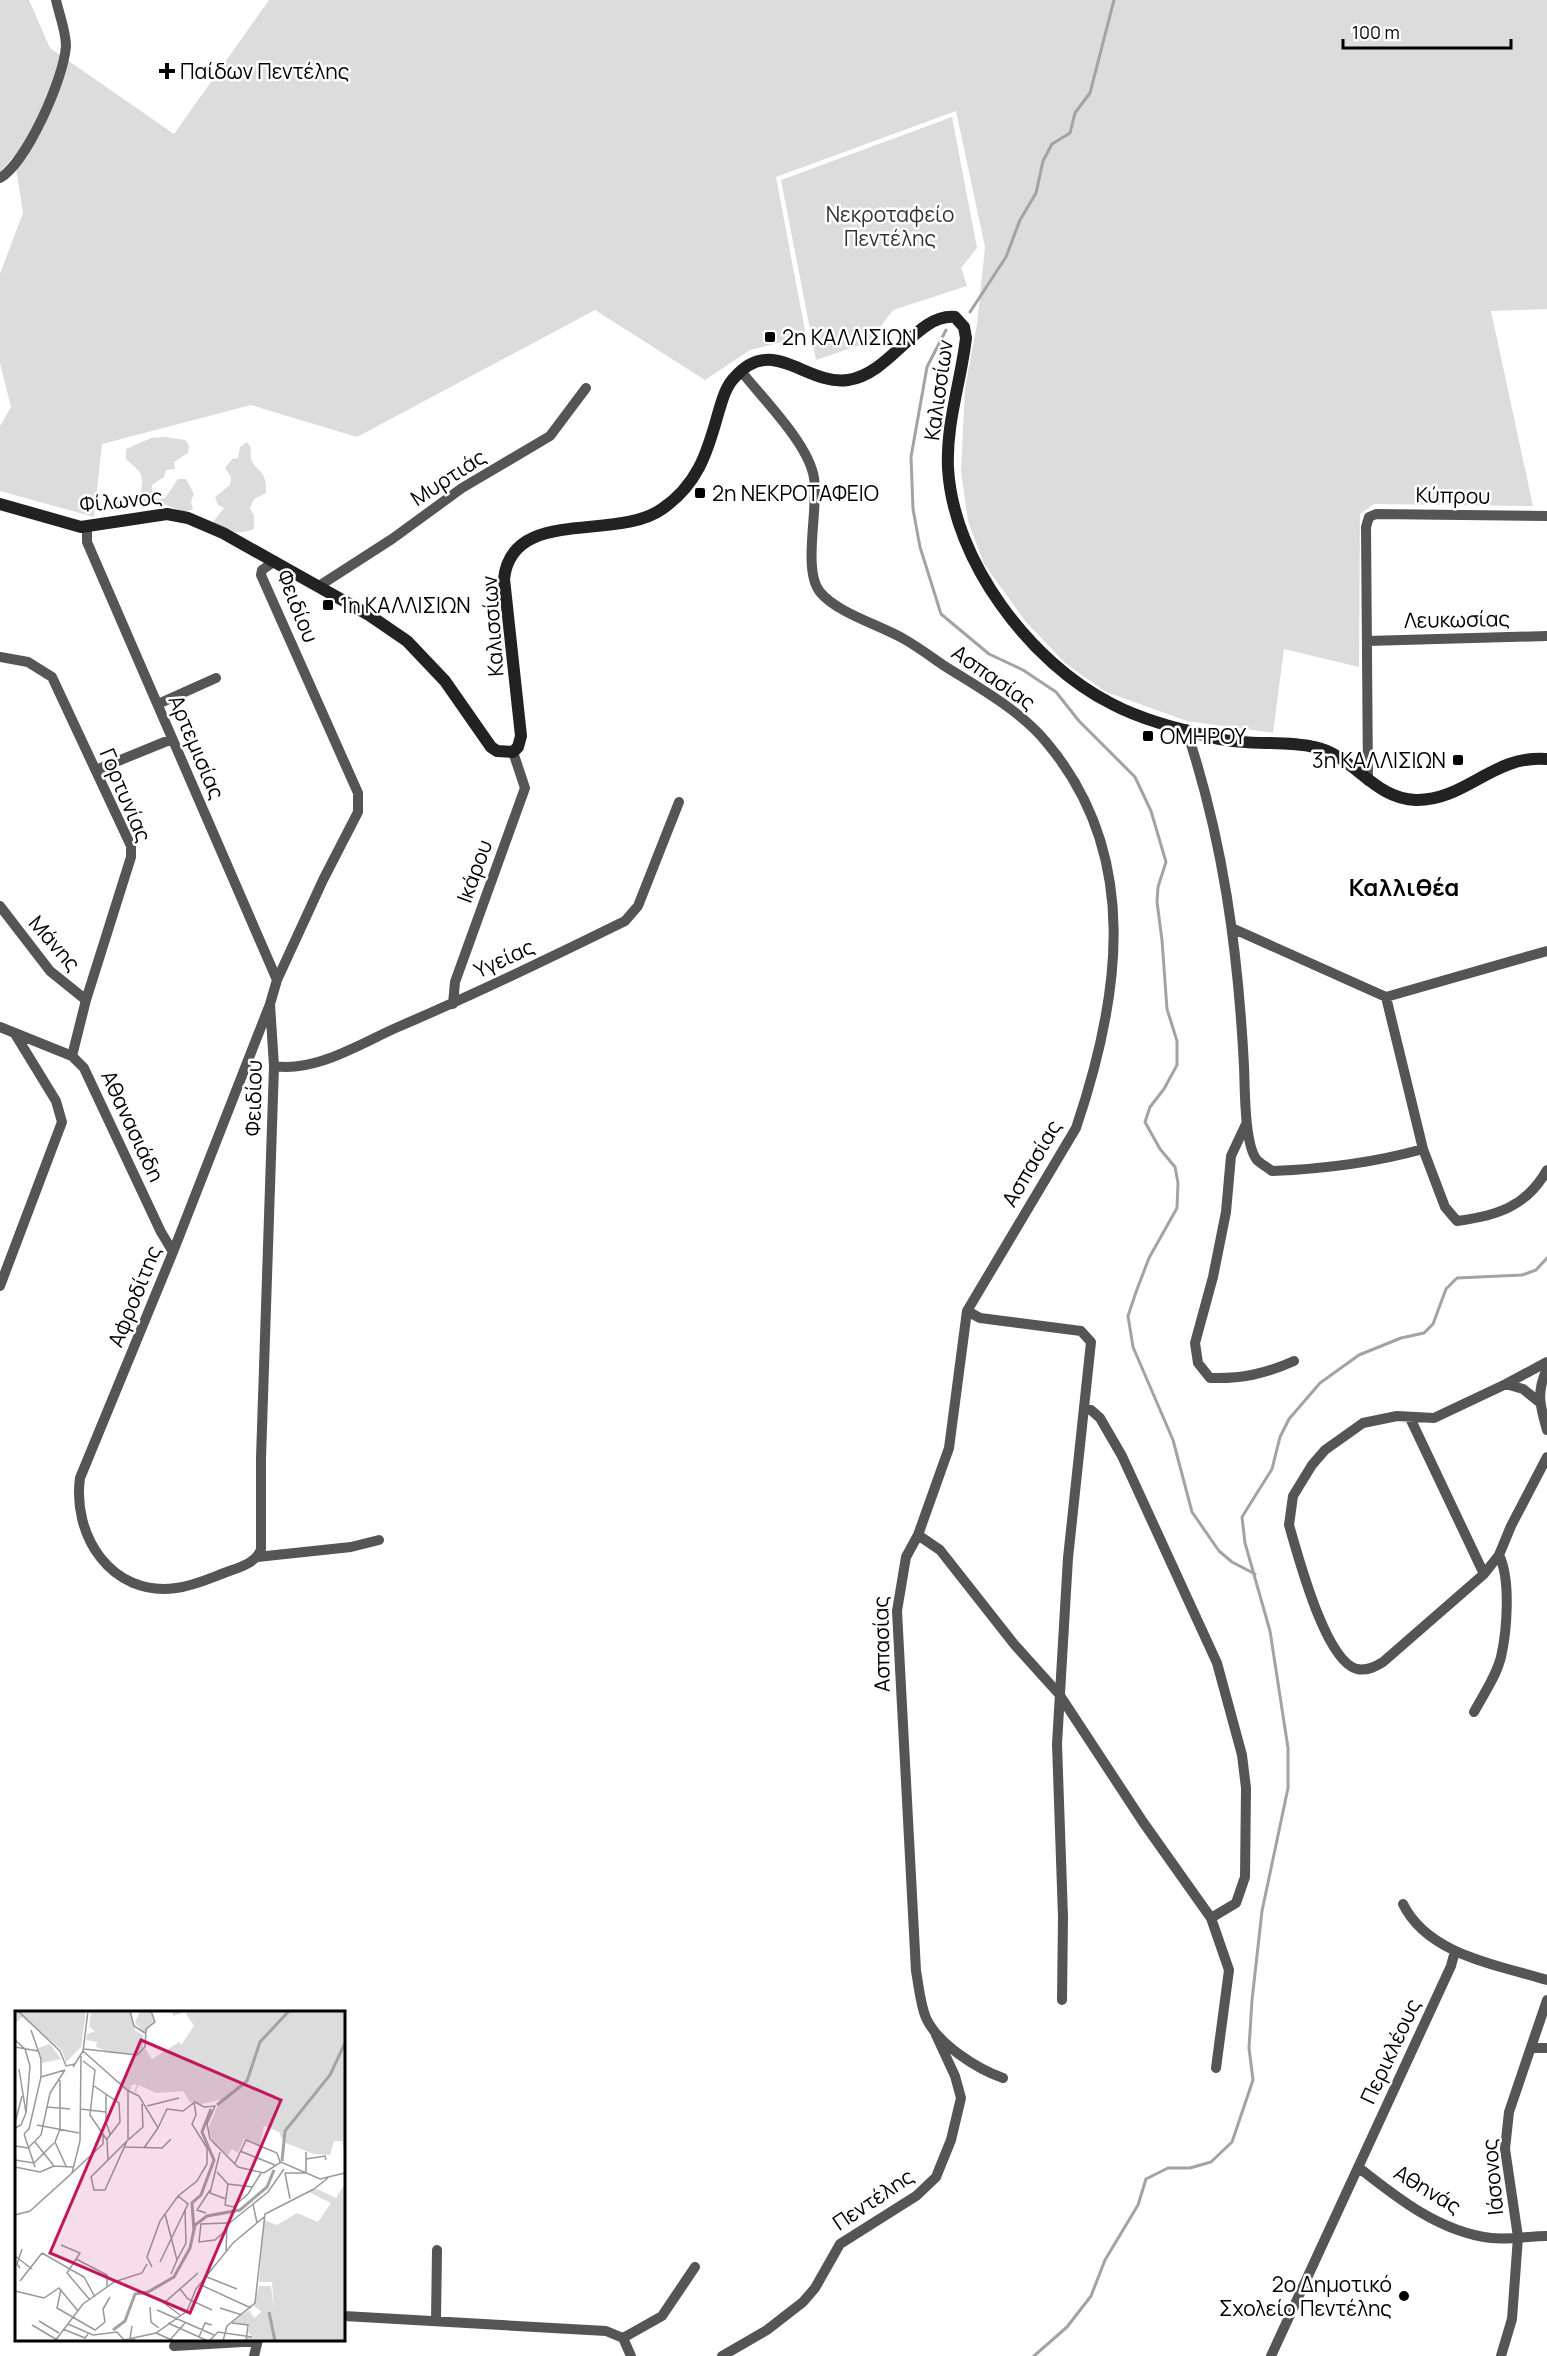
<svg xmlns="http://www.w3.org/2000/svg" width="1547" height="2356" viewBox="0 0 1547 2356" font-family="Manrope,sans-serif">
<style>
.green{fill:#dcdcdc}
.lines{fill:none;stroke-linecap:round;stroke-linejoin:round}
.stream{stroke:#a3a3a3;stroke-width:3}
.minor{stroke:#555;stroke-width:10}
.secondary{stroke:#222;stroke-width:12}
.poi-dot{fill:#000;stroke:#fff;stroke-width:2}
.labels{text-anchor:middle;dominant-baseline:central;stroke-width:5;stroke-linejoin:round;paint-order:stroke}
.poi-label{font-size:21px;fill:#000;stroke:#fff;text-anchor:start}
.park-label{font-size:21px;fill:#333;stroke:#fff}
.street-label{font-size:21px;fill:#000;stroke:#fff}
.quarter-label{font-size:24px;font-weight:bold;fill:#000;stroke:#fff}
.inset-river{fill:none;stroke:#a3a3a3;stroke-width:3}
.inset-road{fill:none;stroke:#999;stroke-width:1.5}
.view{fill:#c2185b;fill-opacity:0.15;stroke:#c2185b;stroke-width:3}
.inset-edge{fill:none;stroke:#000;stroke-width:3}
</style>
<rect width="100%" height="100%" fill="#fff"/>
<path class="green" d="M0 0H29L50 48 174 134 269 0H1547V309L1491 311 1533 506 1374 504 1360 514 1359 667 1284 649 1273 733 1187 721 1106 692 1066 664 1026 622 984 564 968 521 961 471 965 388 977 324 985 247 956 111 776 177 806 336 750 350 705 380 595 310 357 437 251 405 102 444 94 517 0 491V426L11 407 0 363V274L23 213 14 156 0 172Z
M952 117 977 248 961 268 967 286 893 310 869 342 816 360 781 180Z
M165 437 185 440 189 446 188 453 174 462 175 469 166 470 164 477 152 485V494L157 499 165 498 178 479H186L194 494 191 501 193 509 185 512 163 504 142 506C138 496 145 482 140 472 138 469 129 463 126 458V449L151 438Z
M247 442 251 448C247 473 268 463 266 493L254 499 250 508 254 516V529C242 535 222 532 213 522L224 508 218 505 215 497 230 485 231 477 225 468 232 459 238 458 240 447Z"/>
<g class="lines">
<path class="stream" d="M970 312 1006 257 1020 220 1036 193 1043 161 1052 144 1070 133 1075 113 1090 93 1114 0
M946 330 927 367 911 457 913 509 920 547 941 614 989 654 1023 670 1056 692 1079 721 1135 777 1151 811 1166 862 1158 887 1157 902 1162 940 1167 1009 1177 1041V1065L1164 1089 1150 1107 1145 1122 1160 1149 1175 1167 1178 1183 1177 1208 1149 1258 1136 1292 1128 1316 1133 1347 1173 1440 1192 1512 1219 1551 1232 1562 1255 1574
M1034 2356 1067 2327 1091 2296 1105 2260 1138 2205 1146 2179 1168 2168H1190L1211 2162 1232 2142 1253 2080 1249 2048 1252 2000 1262 1911 1288 1788V1748L1270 1631 1245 1543 1242 1517 1272 1469 1280 1437 1289 1419 1320 1383 1359 1355 1401 1338 1424 1333 1433 1324 1446 1289 1457 1278 1522 1275 1536 1270 1547 1258"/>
<path class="minor" d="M0 178C27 162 64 78 66 46 66 31 59 14 56 0
M741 371C762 398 809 444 814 478 819 508 802 570 820 592 837 613 880 625 904 639 918 647 930 656 943 665 979 688 1020 710 1047 743 1142 856 1120 998 1076 1128L967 1311 949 1448 918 1535 906 1557 897 1611 916 1971C919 1987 920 2003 926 2018 938 2044 977 2069 1003 2078
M87 527V542L277 980
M319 586 392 539 462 488 550 436 586 388
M1367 641 1547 636
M0 657 28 662 52 677 131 846V857L86 1000 72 1056
M158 704 216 678
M1186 729C1223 839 1238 950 1244 1066 1245 1087 1244 1144 1257 1160 1261 1164 1267 1167 1272 1171 1324 1169 1373 1163 1423 1149
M96 770 172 739
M1368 781 1366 527 1369 517 1376 514 1547 516
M0 906 50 971 86 1000
M1234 929 1386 997 1547 951
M1386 997 1423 1149 1445 1207 1457 1221C1497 1216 1527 1206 1547 1170
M270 1004 173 1252 80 1478C72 1535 111 1597 176 1588 193 1586 208 1579 224 1573 237 1568 256 1564 261 1549V1458L274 1066 270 1004 277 980 323 880 358 812V793L261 575 262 570 275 561
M453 1004 455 982 525 788 513 752
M0 1027 72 1056 84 1068 161 1232 173 1252
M274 1066C315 1073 361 1043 398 1027 475 994 550 958 625 921L638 906 679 802
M1246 1124 1231 1156 1226 1212 1213 1277 1195 1343 1198 1363 1210 1378C1241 1379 1265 1374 1294 1361
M0 1286 62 1122 56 1101 15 1034
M967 1311 980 1318 1081 1331 1091 1342 1068 1558 1057 1744 1063 1917 1062 2000
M1547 1362 1506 1384 1434 1418 1397 1416 1363 1423 1325 1450 1312 1465 1293 1496 1289 1525C1298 1555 1325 1661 1357 1669 1367 1671 1375 1667 1383 1662L1484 1574 1499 1555 1511 1526 1547 1457
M1547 1369C1536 1392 1540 1406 1547 1430
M1506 1384 1523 1389 1538 1401
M1085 1409 1091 1410 1100 1418 1122 1456 1217 1663 1242 1755 1246 1788 1245 1877 1236 1903 1211 1918
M1410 1418 1484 1574
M918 1535 940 1550 1014 1644 1059 1694 1143 1822 1211 1918 1229 1970 1216 2068
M257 1557 351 1547 379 1540
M1474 1712C1483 1695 1496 1677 1501 1657 1507 1631 1511 1579 1499 1555
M1403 1904C1428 1955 1498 1965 1547 1980
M1532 2048H1547
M1358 2167C1397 2198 1440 2232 1491 2238 1510 2240 1529 2236 1547 2236
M344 2316 606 2331 623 2338 631 2356
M436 2320 437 2250
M623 2338 662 2316 695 2267
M174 2346 258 2341
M254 2356 258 2340
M722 2356 767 2330 803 2302 815 2288 840 2244 916 2196 936 2177 951 2140 961 2098 955 2076 936 2035
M1271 2356 1451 1966 1455 1951
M1501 2356 1512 2319 1518 2237 1505 2149 1509 2112 1547 2000"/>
<path class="secondary" d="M0 504 81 527 167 514 188 518 223 533 369 615 407 641 445 681 491 747 497 751 513 752 518 747 521 736 504 579C512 506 615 542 662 509 697 485 707 454 718 414 722 401 725 387 735 377 773 334 806 386 848 380 891 374 917 313 955 317L964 327 966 338C961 381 946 423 948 468 953 560 1030 663 1112 704 1144 721 1184 730 1219 739 1251 746 1283 740 1314 747 1354 755 1373 799 1416 800 1465 801 1494 754 1547 759"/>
</g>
<g class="poi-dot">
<path d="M164 62h6v6h6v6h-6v6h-6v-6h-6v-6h6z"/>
<rect x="764" y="331" width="12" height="12" rx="3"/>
<rect x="694" y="487" width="12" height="12" rx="3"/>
<rect x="322" y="599" width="12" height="12" rx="3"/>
<rect x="1142" y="730" width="12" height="12" rx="3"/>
<rect x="1452" y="754" width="12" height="12" rx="3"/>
<circle cx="1404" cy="2296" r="6"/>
</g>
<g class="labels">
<g class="poi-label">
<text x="180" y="71">Παίδων Πεντέλης</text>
<text x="782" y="337">2η ΚΑΛΛΙΣΙΩΝ</text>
<text x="712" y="493">2η ΝΕΚΡΟΤΑΦΕΙΟ</text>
<text x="340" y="605">1η ΚΑΛΛΙΣΙΩΝ</text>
<text x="1160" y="736">ΟΜΗΡΟΥ</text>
<text x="1446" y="760" text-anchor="end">3η ΚΑΛΛΙΣΙΩΝ</text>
<text x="1392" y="2284" text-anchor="end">2ο Δημοτικό<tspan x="1392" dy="24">Σχολείο Πεντέλης</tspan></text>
</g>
<g class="park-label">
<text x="890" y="214">Νεκροταφείο<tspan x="890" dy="24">Πεντέλης</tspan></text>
</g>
<g class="street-label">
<text transform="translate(938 390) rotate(-82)">Καλισσίων</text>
<text transform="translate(448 477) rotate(-33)">Μυρτιάς</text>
<text transform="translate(1453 495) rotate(1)">Κύπρου</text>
<text transform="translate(121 500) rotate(-6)">Φίλωνος</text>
<text transform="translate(298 606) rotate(68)">Φειδίου</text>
<text transform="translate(1457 619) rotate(-1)">Λευκωσίας</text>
<text transform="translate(492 626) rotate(-94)">Καλισσίων</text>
<text transform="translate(994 677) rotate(35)">Ασπασίας</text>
<text transform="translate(197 747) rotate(67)">Αρτεμισίας</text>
<text transform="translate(126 795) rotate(67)">Γορτυνίας</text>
<text transform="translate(474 871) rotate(-70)">Ικάρου</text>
<text transform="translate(55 943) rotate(49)">Μάνης</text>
<text transform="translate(504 958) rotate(-25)">Υγείας</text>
<text transform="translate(253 1098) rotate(-89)">Φειδίου</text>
<text transform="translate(133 1126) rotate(65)">Αθανασιάδη</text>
<text transform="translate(1031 1163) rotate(-60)">Ασπασίας</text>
<text transform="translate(134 1296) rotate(-68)">Αφροδίτης</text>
<text transform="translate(881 1644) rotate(-91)">Ασπασίας</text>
<text transform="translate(1390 2051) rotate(-65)">Περικλέους</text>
<text transform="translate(1492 2177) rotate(-95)">Ιάσονος</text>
<text transform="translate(1428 2189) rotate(31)">Αθηνάς</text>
<text transform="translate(873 2199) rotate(-34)">Πεντέλης</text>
</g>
<g class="quarter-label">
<text x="1404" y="886">Καλλιθέα</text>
</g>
</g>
<g transform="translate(15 2011)">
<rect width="330" height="330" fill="#fff"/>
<path d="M0 0H71L66 36 51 51 47 39 7 6 0 13ZM76 0H116L120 19 128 24V35L137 48 164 31 166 34 179 15 170 1 158 5V2L143 0H330V143L327 130H319L315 144 299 143 268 131 264 121 249 115 245 134 229 128 223 142 217 138 213 144 199 134 193 118 205 89 186 93 175 91 168 80 141 82 124 74 121 80 124 83 119 80 122 74 118 73 114 80 104 72 111 66 121 44 96 42 81 36 82 31 71 29 72 23 80 20 74 16ZM125 0H135L140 10 130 22 120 12ZM35 33 46 48 27 52 23 37ZM330 173V330H231L232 325 238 326 233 321 234 315 217 312 234 299 239 307 244 303 246 300 239 295 244 275H256L259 300 257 271H244L249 209 262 214 282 202 303 211 316 192 294 181 302 178 321 187Z" fill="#dcdcdc"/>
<path class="inset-river" d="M202 94 232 70 245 31 274 0M267 150 270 120 315 64 330 32M179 220 177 192 186 184 199 149 187 121 196 98M254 301 260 330M98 319 110 310 120 283 133 281 159 266 175 237 180 214 192 205 225 199 252 176 259 159"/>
<path class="inset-road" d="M3 0 45 40 51 55 60 53M115 0 119 15 130 22M0 29 10 38 15 55 11 102M0 36 23 40M69 38 122 44 130 36 131 18 140 11 136 0M68 40 112 79 124 85 143 117 152 98 168 100 180 91 189 96 200 95 192 113 195 128 223 156 249 162 266 151 305 168 330 162M68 50 80 59 75 104 92 129 93 149M58 56 68 40 73 0M26 66 50 59M45 69V118L40 131 51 155M79 75 104 92 105 111 92 128M91 83V111L95 123M132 95 164 87M32 96 55 98M65 98 91 101M0 112 7 85M22 114 64 122M0 117 6 114 11 102 4 58M9 123 14 118 26 66V48L16 19M9 123 20 156M113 128V80M112 130 76 166 79 179H90L112 130 128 116 127 93M20 131 39 155M0 135 13 137 26 124 35 82 50 59M110 136 147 137 156 128M129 137 143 117M225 140 260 154M205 141 195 182 211 188M291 148 310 145 311 149M0 149 19 152 39 132M220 152 231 129 262 142 265 151M0 156 25 161 39 155 58 156M237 158 246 135M202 161 213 173 238 176M57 162 88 133V124M270 162H291V141M270 162 275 188M213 173 210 194 218 196 233 183 246 162M238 193 242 212M191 202 182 199 195 179M150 203 162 249 156 263M0 204 15 200 57 162 65 130 66 45M210 220 200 229 184 231 186 213 212 212M46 234 65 242 52 262 75 289M211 241 212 214 253 181 269 158M27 242 69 266 80 286M0 245 17 258M61 248 92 264V275M162 249 171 232 170 198M145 251 173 193 163 185M137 256 132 246 145 210 163 185 182 170 192 153V137L177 113 181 104 179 91M5 257 2 253 7 238M192 266 222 278M5 270 27 242M186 274 236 297M46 278 42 297 80 319 90 311 88 298 95 286M165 278 173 288 197 299M0 280 29 287 44 277 63 300M135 296 136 311 144 317M205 297 227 304M142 299 199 324M165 304 149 292 183 262M24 310 44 322M153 312 193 330M217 312 233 314 231 330M53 313 78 324 102 321 109 329 141 322 172 300 181 278 218 232 249 206M17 314 44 330M117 315 115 327 122 330M48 318 70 327 73 323M141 322 159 330M184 326 190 312 197 314M40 330 68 293 99 271 127 262 132 253M154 330 170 312M194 330 203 321 237 326M208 330 212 315 240 292 250 203 299 178 313 167"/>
<path class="view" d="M126 29 266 89 175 302 35 242Z"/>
<rect width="330" height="330" class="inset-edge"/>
</g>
<path d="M1343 39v9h168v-9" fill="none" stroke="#000000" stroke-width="3"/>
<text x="1352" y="39" font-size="18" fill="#000000" stroke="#ffffff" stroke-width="4.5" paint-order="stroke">100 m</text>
</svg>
